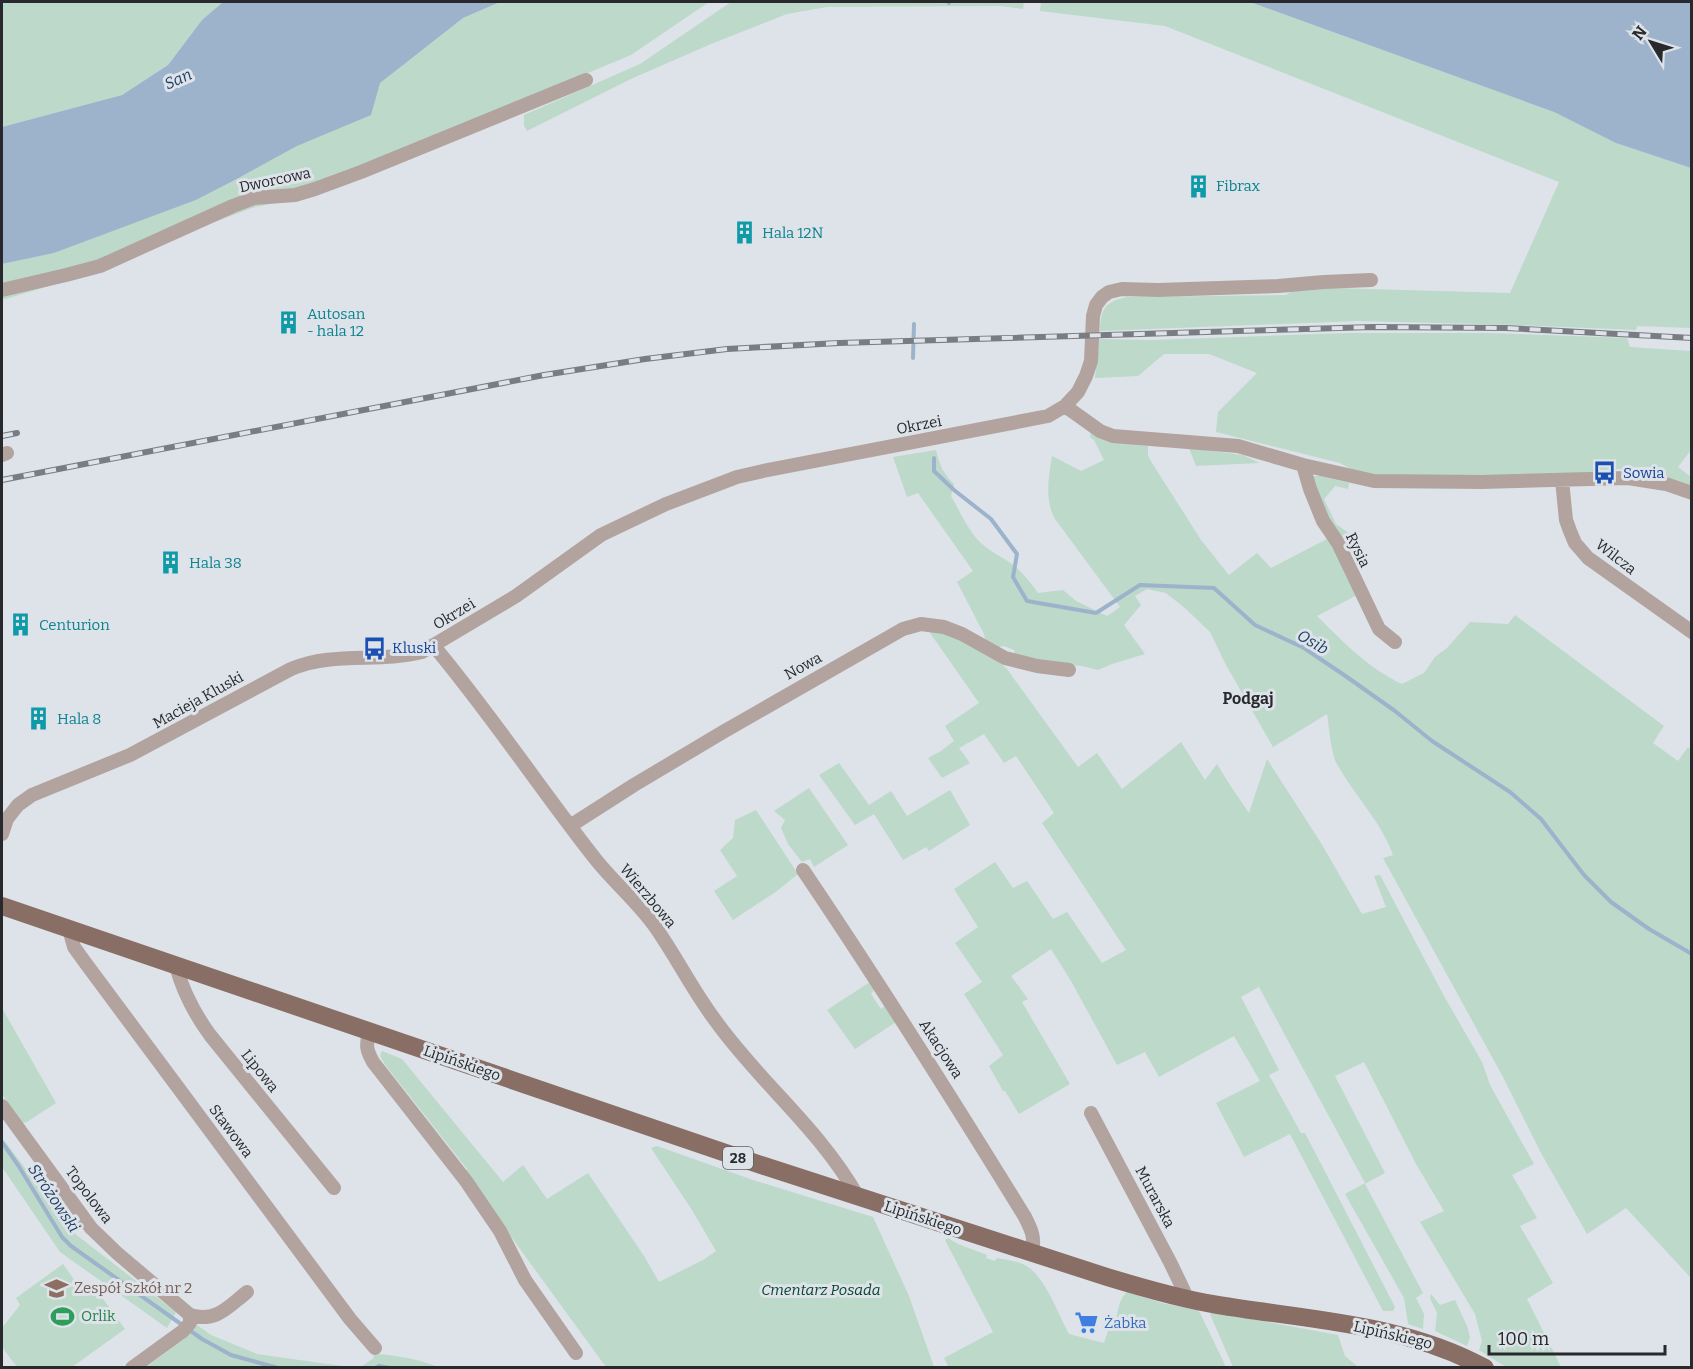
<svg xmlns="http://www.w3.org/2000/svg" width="1693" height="1369" viewBox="0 0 1693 1369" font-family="Bitter,serif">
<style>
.green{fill:#bcd9ca}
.water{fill:#9db3cb}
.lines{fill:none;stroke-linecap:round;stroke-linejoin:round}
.stream{stroke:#9db3cb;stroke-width:4}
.street{stroke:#b2a39e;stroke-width:14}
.primary{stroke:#886e65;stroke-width:18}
.rail-casing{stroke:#797d82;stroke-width:6}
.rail{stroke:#dde3e9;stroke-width:4;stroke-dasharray:11;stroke-linecap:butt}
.labels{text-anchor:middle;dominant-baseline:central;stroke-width:6;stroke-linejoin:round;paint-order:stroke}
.shield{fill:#dde3e9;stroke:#5e6165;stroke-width:1.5}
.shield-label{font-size:14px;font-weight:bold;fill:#27292c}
.street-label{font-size:15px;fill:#27292c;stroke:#dde3e9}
.culture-label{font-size:15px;fill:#0d838f;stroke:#dde3e9;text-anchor:start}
.transit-label{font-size:15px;fill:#164399;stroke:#dde3e9;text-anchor:start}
.education-label{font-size:15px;fill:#785e54;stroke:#dde3e9;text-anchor:start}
.park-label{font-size:15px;font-style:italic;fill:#05452e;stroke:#dde3e9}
.leisure-label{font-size:15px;fill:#27864d;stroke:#dde3e9;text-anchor:start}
.shop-label{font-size:15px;fill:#366cbe;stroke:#dde3e9;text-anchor:start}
.water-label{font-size:16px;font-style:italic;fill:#1f4164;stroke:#dde3e9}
.neighbourhood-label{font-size:16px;font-weight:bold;fill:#27292c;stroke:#dde3e9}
</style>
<rect width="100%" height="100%" fill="#dde3e9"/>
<path class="green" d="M2 2H223L202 20 168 65 122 95 2 127Z
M500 2H709L631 55 389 156 316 193 252 208 209 224 110 268 2 300V264L54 253 196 200 233 181 297 146 463 18Z
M731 2H1024L1023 9 1001 6 827 7 787 14 711 44 633 78 527 131 524 126V115L640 64Z
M1041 2H1250L1554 112 1617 143 1691 168V328L1637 326 1636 330 1520 325 1358 321 1100 331C1101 309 1104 302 1127 297L1286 295 1298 287 1510 293 1559 182 1165 26 1040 11Z
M1352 333H1488L1627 338 1630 347 1691 351V450L1678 467 1691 477V487C1667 477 1649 472 1622 474V469L1598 470V474L1394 477 1358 473 1340 463 1216 432 1218 412 1257 373 1209 354H1164L1138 376 1095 378 1099 339 1150 340Z
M1091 432 1115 442 1148 446V456L1152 463 1201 540 1229 575 1257 553 1271 568 1327 539 1333 543 1347 578 1357 595 1317 616C1343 642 1368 668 1402 684L1424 673 1435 657 1447 648 1470 622 1508 624 1515 615 1664 726 1653 743 1678 761 1688 747 1691 750V1278L1626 1208 1587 1234 1541 1153 1503 1077 1383 858 1393 855C1381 821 1354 795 1337 764 1331 754 1329 727 1327 714L1273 747 1226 665 1210 632 1186 609 1166 593 1147 589 1135 596 1141 605 1124 625 1145 654 1112 664 1098 670 1082 666 1047 663 1015 657 1014 650 1004 646 995 648 986 643 984 634 957 582 973 571 918 493 907 497 893 457 936 450C939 464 944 475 954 484L951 496C959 510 970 534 982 544 990 551 1000 556 1009 562 1021 570 1030 582 1038 593L1063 590 1076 601 1107 616 1120 607 1055 519C1044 499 1049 477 1052 456L1081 471 1104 460 1094 440 1090 437Z
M1189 448 1243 455 1259 463 1196 466Z
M1313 476H1320L1349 483 1348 489 1335 486 1324 499 1336 524 1361 542 1340 539 1320 506Z
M928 630 942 631 991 655 1007 669 1078 767 1097 753 1122 789 1181 742 1205 780 1217 764 1228 782 1249 813 1267 759 1321 843 1362 914 1386 907 1374 876 1380 875 1444 996 1482 1062 1490 1085 1534 1164 1512 1175 1537 1218 1520 1226 1553 1283 1527 1299 1561 1367H1506L1479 1350 1482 1341 1475 1314 1420 1222 1444 1211 1416 1164 1364 1062 1335 1076 1385 1173 1365 1184 1423 1293 1416 1298 1424 1314 1423 1329 1408 1324 1404 1298 1345 1194 1365 1183 1259 987 1241 997 1279 1070 1269 1075 1301 1133H1305L1395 1307 1393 1311H1383L1290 1134 1244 1157 1216 1103 1260 1081 1234 1036 1159 1077 1145 1052 1117 1065 1071 981 1051 949 1011 976 1028 999 1022 1002 1070 1084 1019 1114 1005 1091H1003L989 1066 1003 1055 964 994 982 982 955 943 978 927 954 889 995 862 1013 888 1027 881 1053 919 1067 912 1102 963 1126 950 1042 823 1054 813 1016 756 1004 763 984 734 959 748 970 763 942 778 928 758 941 751 954 741 945 726 979 703Z
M839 763 869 805 891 791 907 816 950 790 970 825 929 851 926 847 903 860 874 814 855 825 819 775Z
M809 788 848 845 814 867 810 859 802 862 788 844 781 828 785 820 774 811Z
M756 810 798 874 777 891 733 920 714 891 737 876 720 850 733 838 735 820Z
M870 982 874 990 871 994 881 1009 885 1006 896 1022 855 1049 827 1010Z
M2 1008 56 1103 27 1122 22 1123 2 1094Z
M382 1051 402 1059 503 1182 523 1165 547 1199 588 1173 644 1256 659 1282 703 1260 716 1251 692 1210 651 1148 657 1146 753 1180 873 1217 909 1296 934 1367H606L466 1175 467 1169 386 1066 380 1056Z
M2 1140 6 1143 74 1233 176 1312 167 1328 60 1252 2 1167Z
M948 1238 958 1244 987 1255 986 1258 995 1261 997 1258C1006 1260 1020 1261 1028 1267 1045 1278 1059 1315 1069 1334L1104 1343 1112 1319 1116 1320C1118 1310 1119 1299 1127 1292L1162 1303 1197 1310 1200 1313 1226 1367 949 1368 944 1358 993 1332 945 1240Z
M63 1264 83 1292 93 1285 125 1329 72 1367H17L2 1347V1328L20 1305 16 1298Z
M1431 1294 1440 1305 1455 1300 1467 1326 1470 1337 1467 1346 1435 1331 1437 1313 1430 1298Z
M1213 1312 1338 1335 1345 1356 1358 1367H1233L1210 1314Z
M197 1325 211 1335 257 1354 349 1367 145 1368 183 1340Z
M378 1354C399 1356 419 1359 438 1367H361L374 1358 373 1356Z"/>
<path class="water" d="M223 2H500L463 18 380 83 371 115 297 146 233 181 196 200 54 253 2 264V127L122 95 168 65 202 20Z
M1250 2H1691V168L1616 143 1554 112Z"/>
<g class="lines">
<path class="stream" d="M948 2 949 3
M913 358 914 324
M934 458V471L954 490 991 519 1017 554 1013 577 1027 601 1096 613 1140 585 1214 588 1255 625 1304 648 1347 677 1395 711 1432 741 1510 792 1541 819 1584 875 1611 902 1649 929 1692 954
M2 1142 18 1165 62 1237 71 1246 202 1339 231 1355 278 1368
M318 1368H323
M376 1368 379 1366 390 1368"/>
<path class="street" d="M2 290 66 275 100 266 233 206 254 198 295 195 315 189 361 172 586 80
M1065 406 1100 431 1113 436 1238 446 1303 465 1374 481 1482 482 1628 478 1666 484 1692 493
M2 455 7 453
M1303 465 1310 489 1323 521 1338 543 1379 629 1395 642
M1562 480 1566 520 1570 531 1575 543 1588 558 1692 632
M433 645C490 713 539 787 593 856 612 881 638 902 656 928 677 958 693 991 715 1020 759 1082 820 1129 858 1197
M570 826 634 785 723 732 903 629 921 624 944 627 962 634 1005 658 1037 666 1069 670
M2 834 7 819 18 805 32 795 130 755 291 669C333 651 379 663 422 652L516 596 601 535 666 504 737 477 763 471 1048 416 1065 406 1078 392 1086 376 1091 361 1093 316 1096 305 1102 297 1109 292 1122 289 1158 290 1278 286 1324 282 1371 280
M803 870C880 984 953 1100 1025 1217 1032 1231 1035 1237 1032 1253
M69 929 74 947 84 961 350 1319 375 1348
M176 966C183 992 194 1013 210 1035L334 1188
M369 1032C366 1046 366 1049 373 1062L466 1181 500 1231 525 1280 576 1353
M2 1106 91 1228 117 1253 190 1315V1323L183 1331 132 1368
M1091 1113 1170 1262 1184 1291 1183 1298
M190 1315C216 1323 228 1307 247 1292"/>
<path class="primary" d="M2 906 758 1164 1107 1277C1143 1288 1180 1299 1218 1305 1308 1320 1403 1323 1485 1368"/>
<defs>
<path id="rail" d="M2 436 17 433
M2 480 544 375 645 359 727 349 839 343 1373 327 1506 328 1692 338"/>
</defs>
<use href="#rail" class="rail-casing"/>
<use href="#rail" class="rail"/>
</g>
<defs>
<symbol id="building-bare" viewBox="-9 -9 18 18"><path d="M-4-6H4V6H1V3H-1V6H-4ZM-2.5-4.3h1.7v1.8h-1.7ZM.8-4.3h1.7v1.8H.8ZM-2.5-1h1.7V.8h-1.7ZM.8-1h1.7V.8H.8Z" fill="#0f9aa8" stroke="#dde3e9" stroke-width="2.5" paint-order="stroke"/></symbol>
<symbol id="bus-bare" viewBox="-9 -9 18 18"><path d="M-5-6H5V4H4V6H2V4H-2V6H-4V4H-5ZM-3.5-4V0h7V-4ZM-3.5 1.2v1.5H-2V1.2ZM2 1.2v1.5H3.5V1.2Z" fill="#1a4fb4" stroke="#dde3e9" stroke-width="2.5" paint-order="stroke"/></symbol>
<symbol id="school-bare" viewBox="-9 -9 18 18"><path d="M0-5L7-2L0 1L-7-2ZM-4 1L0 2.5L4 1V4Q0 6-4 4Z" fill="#8d6e63" stroke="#dde3e9" stroke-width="2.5" paint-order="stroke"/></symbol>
<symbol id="stadium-bare" viewBox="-9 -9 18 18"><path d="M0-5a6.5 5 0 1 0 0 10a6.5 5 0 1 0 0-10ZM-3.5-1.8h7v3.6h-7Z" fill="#2e9e5b" stroke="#dde3e9" stroke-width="2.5" paint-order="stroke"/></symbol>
<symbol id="supermarket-bare" viewBox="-9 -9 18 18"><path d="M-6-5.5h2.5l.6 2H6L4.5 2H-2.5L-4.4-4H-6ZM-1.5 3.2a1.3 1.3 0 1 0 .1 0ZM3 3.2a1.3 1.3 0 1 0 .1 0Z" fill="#3f7fe0" stroke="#dde3e9" stroke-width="2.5" paint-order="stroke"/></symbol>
</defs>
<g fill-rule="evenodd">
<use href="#building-bare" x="1182" y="170" width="33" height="33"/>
<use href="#building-bare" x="728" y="216" width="33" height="33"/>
<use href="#building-bare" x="272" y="306" width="33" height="33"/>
<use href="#bus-bare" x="1588" y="456" width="33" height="33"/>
<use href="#building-bare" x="154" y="546" width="33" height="33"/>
<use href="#building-bare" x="4" y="608" width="33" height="33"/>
<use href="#bus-bare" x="358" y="632" width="33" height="33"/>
<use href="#building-bare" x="22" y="702" width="33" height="33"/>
<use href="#school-bare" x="40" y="1272" width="33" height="33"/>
<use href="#stadium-bare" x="46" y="1300" width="33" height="33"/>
<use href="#supermarket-bare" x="1070" y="1306" width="33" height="33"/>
</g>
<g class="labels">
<rect class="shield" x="723" y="1147" width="30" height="22" rx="4.5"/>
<g class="shield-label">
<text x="738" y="1158">28</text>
</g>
<g class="street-label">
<text transform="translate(275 180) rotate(-12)">Dworcowa</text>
<text transform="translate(919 425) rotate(-11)">Okrzei</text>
<text transform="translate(1358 550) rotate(64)">Rysia</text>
<text transform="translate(1616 557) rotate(38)">Wilcza</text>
<text transform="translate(454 614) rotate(-31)">Okrzei</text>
<text transform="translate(803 666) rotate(-29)">Nowa</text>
<text transform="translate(198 700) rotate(-29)">Macieja Kluski</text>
<text transform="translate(648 896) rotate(50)">Wierzbowa</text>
<text transform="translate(941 1049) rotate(57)">Akacjowa</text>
<text transform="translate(462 1063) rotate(19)">Lipińskiego</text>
<text transform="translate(260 1071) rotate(51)">Lipowa</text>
<text transform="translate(231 1131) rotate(53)">Stawowa</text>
<text transform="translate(89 1195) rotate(53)">Topolowa</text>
<text transform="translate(1155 1197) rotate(62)">Murarska</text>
<text transform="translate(923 1218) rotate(18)">Lipińskiego</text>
<text transform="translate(1393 1335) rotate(13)">Lipińskiego</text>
</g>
<g class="culture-label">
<text x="1216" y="186">Fibrax</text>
<text x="762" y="233">Hala 12N</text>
<text x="307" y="314">Autosan<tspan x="307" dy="17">- hala 12</tspan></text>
<text x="189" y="563">Hala 38</text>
<text x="39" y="625">Centurion</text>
<text x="57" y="719">Hala 8</text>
</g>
<g class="transit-label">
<text x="1623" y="473">Sowia</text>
<text x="392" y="648">Kluski</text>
</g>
<g class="education-label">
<text x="74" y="1288">Zespół Szkół nr 2</text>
</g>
<g class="park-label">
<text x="821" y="1290">Cmentarz Posada</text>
</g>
<g class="leisure-label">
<text x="81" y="1316">Orlik</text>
</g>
<g class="shop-label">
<text x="1104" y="1323">Żabka</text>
</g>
<g class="water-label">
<text transform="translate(178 79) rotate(-24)">San</text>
<text transform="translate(1313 642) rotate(30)">Osib</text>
<text transform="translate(54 1198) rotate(56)">Stróżowski</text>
</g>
<g class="neighbourhood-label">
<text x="1248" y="698">Podgaj</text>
</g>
</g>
<rect width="1693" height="1369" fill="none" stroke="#27292c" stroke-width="6"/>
<g transform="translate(1651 42) rotate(308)" stroke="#dde3e9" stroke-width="4.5" paint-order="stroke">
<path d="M0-4.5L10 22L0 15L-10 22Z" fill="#27292c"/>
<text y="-9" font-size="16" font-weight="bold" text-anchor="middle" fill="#27292c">N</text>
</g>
<path d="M1489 1345v9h176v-9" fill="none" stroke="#27292c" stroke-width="3"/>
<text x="1498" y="1345" font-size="18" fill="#27292c" stroke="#dde3e9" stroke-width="4.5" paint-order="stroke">100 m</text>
</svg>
